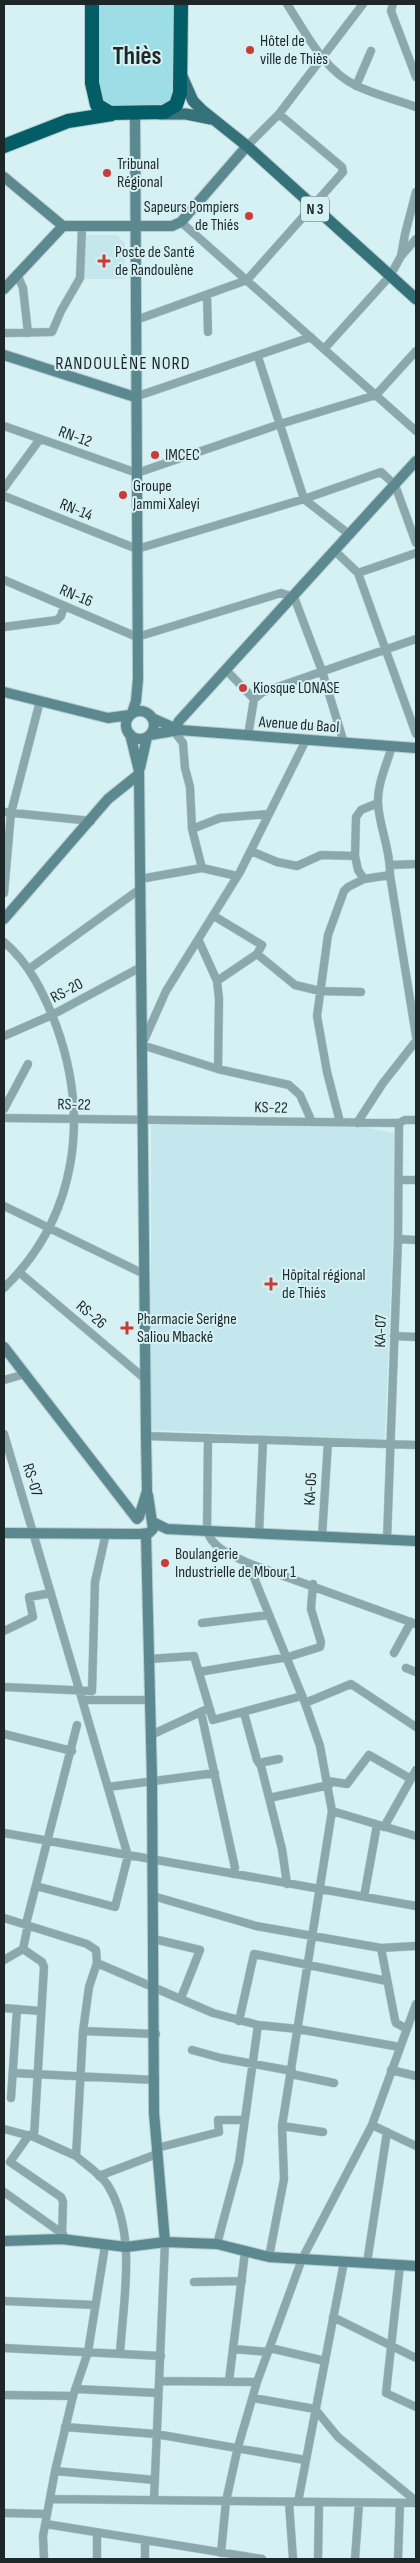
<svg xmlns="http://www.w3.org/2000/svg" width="420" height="2563" viewBox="0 0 420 2563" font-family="'Sofia Sans Condensed',sans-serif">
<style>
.built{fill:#c3e7ec}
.green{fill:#9cdde6}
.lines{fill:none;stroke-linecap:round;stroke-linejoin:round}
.street-casing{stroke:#b5cdcf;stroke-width:9}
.secondary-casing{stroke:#b5cdcf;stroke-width:12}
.primary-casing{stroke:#b5cdcf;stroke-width:13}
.highway-casing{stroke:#b5cdcf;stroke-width:16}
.street{stroke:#8ba9ad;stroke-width:8}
.secondary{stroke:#5b898f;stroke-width:10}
.primary{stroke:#357179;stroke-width:11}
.highway{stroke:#025d66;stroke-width:14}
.poi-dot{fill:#cb3c38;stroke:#d6f1f4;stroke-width:2}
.labels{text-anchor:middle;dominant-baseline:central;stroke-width:4;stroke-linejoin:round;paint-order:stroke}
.shield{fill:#d6f1f4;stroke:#546465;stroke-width:1}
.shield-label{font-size:15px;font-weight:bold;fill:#1d2728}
.poi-label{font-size:16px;fill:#1d2728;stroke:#d6f1f4;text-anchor:start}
.street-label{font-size:16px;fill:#1d2728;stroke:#d6f1f4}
.neighbourhood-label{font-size:18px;letter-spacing:1px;fill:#1d2728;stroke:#d6f1f4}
.town-label{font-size:26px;font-weight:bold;fill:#1d2728;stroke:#d6f1f4}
</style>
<rect width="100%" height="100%" fill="#d6f1f4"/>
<path class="built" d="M84 235H117L125 243V279H83Z
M151 1125 362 1127 395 1133 397 1139 385 1436 381 1440 151 1430Z"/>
<path class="green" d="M99 4H174V93L167 104 113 106 103 99 99 88Z"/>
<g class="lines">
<defs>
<path id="street" d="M287 4C306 33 324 71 357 86 376 95 397 100 416 107
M393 4 391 11 416 77
M356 86 371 51
M247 146 279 114 363 4
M181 222 416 431
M401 256 405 234 416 192
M17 274 23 288 28 333
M207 296 208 332
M136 320 247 280 343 172 342 167 279 114
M4 333 52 332 61 311 80 278 82 228
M324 349 390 276 401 256 416 239
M258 357 304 499 350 535
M135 397 311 337
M4 426 137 473 280 424 376 395 416 351
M4 488 40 439
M4 496 137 549 304 499 381 472 395 485 416 543
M335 551 358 573 416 734
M358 573 416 553
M4 580 137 637 281 593 294 597 322 671 344 743
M4 627 57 620 61 616 64 606
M227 671 254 699
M174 731 183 743 185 768 190 787 192 829 202 868 237 876
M248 736 254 699 263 692 416 639
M306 740 240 872 166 991 142 1045 218 1069 289 1085 300 1095 312 1122
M4 812 91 821
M192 829 220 818 269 814
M251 851 277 862 297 866 321 855 355 856
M391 865 416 864
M390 875C391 850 379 827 378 803 377 784 387 764 392 746
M140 879 202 868
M364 879 358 870 355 856 356 817 361 810 378 803
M4 893 11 813 40 701
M214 916 262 945 257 954 217 981
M199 941 217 981 219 999 218 1069
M4 942C30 964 44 994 56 1025 90 1118 77 1217 4 1288
M257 954 295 985 320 991 361 992
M29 969 140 889
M4 1036 52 1015 141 967
M4 1109 28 1064
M4 1118 399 1123 405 1120H416
M340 1122 327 1072 317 1016 328 935 344 891 348 887 364 879 390 875 416 1036
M357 1123 383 1083 416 1041
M399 1180H416
M4 1206 144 1274
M398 1239 416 1240
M20 1273 144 1378
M394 1336 416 1337
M4 1380 25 1374
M4 1434 128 1856 115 1907 36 1886
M146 1436 416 1445
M208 1438 207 1531C213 1549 232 1555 248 1563L305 1703 320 1746 332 1811 282 2126 284 2179 269 2257
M259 1534 263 1440
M322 1537 328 1442
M387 1540 398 1239 399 1123
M248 1563 416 1624
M202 1623 269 1615
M4 1631 33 1617 29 1597 51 1593
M394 1653 411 1622
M149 1659 194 1656 213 1720 302 1696
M406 1668 416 1672
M199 1672 288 1657 320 1647 321 1642 311 1609 313 1584
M4 1687 92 1691 95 1582 106 1533
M83 1700H150
M305 1703 351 1684 416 1727
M201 1712 235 1868 233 1874
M244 1713 257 1760 261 1766 282 1849 287 1884
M4 1734 72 1751
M151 1735 205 1710
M259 1763 279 1759
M328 1781 347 1784 369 1755 411 1779
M108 1787 215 1773
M269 1798 329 1785
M332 1811 416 1836
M384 1827 416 1770
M4 1833 416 1906
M153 1896 256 1926 381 1948 395 2020 396 2023 407 2029
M364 1897 377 1825
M4 1918 87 1944 96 1950 97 1963 89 1987 83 2031 76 2156C86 2165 99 2173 107 2184 138 2233 123 2300 120 2354
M26 1924 77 1725
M28 1925 23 1949 42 1962 44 1967 34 2137
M154 1939 200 1950 181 1998
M381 1948 416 1946
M4 1960 23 1949
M97 1963 213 2013 258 2025 239 2162 217 2244
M4 2008 40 2011
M239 2021 254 1954 387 1981
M258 2025 298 2029 400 2047
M83 2031 156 2034
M192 2050 221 2058 292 2071
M391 2070 416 2076
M13 2073 155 2080
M291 2074 334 2083
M11 2098 17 2009
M372 2125 416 2146
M282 2126 323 2132
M4 2129 34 2137 76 2156
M29 2135 10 2162 61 2197 63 2202 62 2239
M157 2148 219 2132 218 2120H244
M99 2176 157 2154
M4 2192 63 2234
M367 2263 387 2132
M400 2265 386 2393 416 2407
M194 2282 242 2281
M4 2301 95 2305
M333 2317 416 2358
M4 2348 161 2356
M270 2348 325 2361
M234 2349 268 2352
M160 2381 257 2382
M229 2381 245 2252
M76 2389 158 2393
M4 2395 73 2396
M253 2398 315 2409 338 2437 416 2501
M65 2427 156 2434 305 2460
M55 2471 155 2480
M50 2499 416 2503
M154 2500 165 2242
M289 2502 293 2559
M298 2502 344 2262
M4 2513 47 2514
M46 2524 262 2559
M221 2553 226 2501 238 2447 257 2382 302 2259 372 2125 416 2004
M44 2559 43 2536 55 2471 73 2396 88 2352 105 2246
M97 2559V2534
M145 2559V2540
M318 2559 319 2502
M355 2559 359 2503
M398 2559 400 2503"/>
<path id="secondary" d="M4 177 63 226H172L181 222 247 146
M4 289 63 226
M4 355 135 397
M4 692 108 718 130 715
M126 725a14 14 0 1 1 28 0a14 14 0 1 1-28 0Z
M132 713 136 701 138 679 135 114
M152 718 179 730
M174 731 179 721 416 461
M130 734 139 771 146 1436 147 1491 139 1517
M150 735 179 730 416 748
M140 768 147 737
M4 919 108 799 138 775
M4 1347 137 1519
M153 1522 167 1529 416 1541
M4 1533 139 1534
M140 1534 149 1533 153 1529 148 1495
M146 1535 152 1780 154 2113 165 2242
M4 2241 62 2239 126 2247 165 2242 217 2244 269 2257 416 2266"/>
<path id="primary" d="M182 76 193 101 202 110 247 146 416 299
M160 114H186L211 119"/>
<path id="highway" d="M92 4V83L97 105 110 113 164 112 176 105 180 93 181 4
M4 146 68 121 112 114"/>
</defs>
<use href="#street" class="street-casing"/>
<use href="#secondary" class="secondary-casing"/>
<use href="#primary" class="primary-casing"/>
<use href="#highway" class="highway-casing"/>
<use href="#street" class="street"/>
<use href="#secondary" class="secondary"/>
<use href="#primary" class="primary"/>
<use href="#highway" class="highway"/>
</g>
<g class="poi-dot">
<circle cx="250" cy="50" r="5"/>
<circle cx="107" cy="173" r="5"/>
<circle cx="249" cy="216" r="5"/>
<path d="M101.5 253.5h5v5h5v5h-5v5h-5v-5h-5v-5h5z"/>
<circle cx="155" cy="455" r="5"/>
<circle cx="123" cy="495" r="5"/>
<circle cx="243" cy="688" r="5"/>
<path d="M268.5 1276.5h5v5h5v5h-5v5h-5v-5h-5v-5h5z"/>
<path d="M124.5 1320.5h5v5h5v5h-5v5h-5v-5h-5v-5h5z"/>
<circle cx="165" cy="1563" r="5"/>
</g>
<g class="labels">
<rect class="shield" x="301" y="196.5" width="28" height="25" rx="4"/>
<g class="shield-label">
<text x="315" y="209">N 3</text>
</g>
<g class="poi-label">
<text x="260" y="41">Hôtel de<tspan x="260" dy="18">ville de Thiès</tspan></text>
<text x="117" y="164">Tribunal<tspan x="117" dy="18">Régional</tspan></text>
<text x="239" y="207" text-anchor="end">Sapeurs Pompiers<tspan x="239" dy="18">de Thiés</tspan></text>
<text x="115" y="252">Poste de Santé<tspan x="115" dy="18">de Randoulène</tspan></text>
<text x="165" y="455">IMCEC</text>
<text x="133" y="486">Groupe<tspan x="133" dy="18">Jammi Xaleyi</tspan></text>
<text x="253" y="688">Kiosque LONASE</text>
<text x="282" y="1275">Hôpital régional<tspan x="282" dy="18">de Thiés</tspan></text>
<text x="137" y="1319">Pharmacie Serigne<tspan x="137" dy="18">Saliou Mbacké</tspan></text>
<text x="175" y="1554">Boulangerie<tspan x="175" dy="18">Industrielle de Mbour 1</tspan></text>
</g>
<g class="street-label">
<text transform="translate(75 437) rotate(20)">RN-12</text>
<text transform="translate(76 510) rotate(22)">RN-14</text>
<text transform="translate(76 596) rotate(23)">RN-16</text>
<text transform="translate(299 725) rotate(4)">Avenue du Baol</text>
<text transform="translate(67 991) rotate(-28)">RS-20</text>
<text transform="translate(74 1105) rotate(1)">RS-22</text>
<text transform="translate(271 1108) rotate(1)">KS-22</text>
<text transform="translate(91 1315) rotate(40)">RS-26</text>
<text transform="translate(381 1331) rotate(-88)">KA-07</text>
<text transform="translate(32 1480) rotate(73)">RS-07</text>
<text transform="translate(311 1489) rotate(-87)">KA-05</text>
</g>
<g class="neighbourhood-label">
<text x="123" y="363">RANDOULÈNE NORD</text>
</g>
<g class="town-label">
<text x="137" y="56">Thiès</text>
</g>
</g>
<rect width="420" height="2563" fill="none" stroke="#1d2728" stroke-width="10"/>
</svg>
